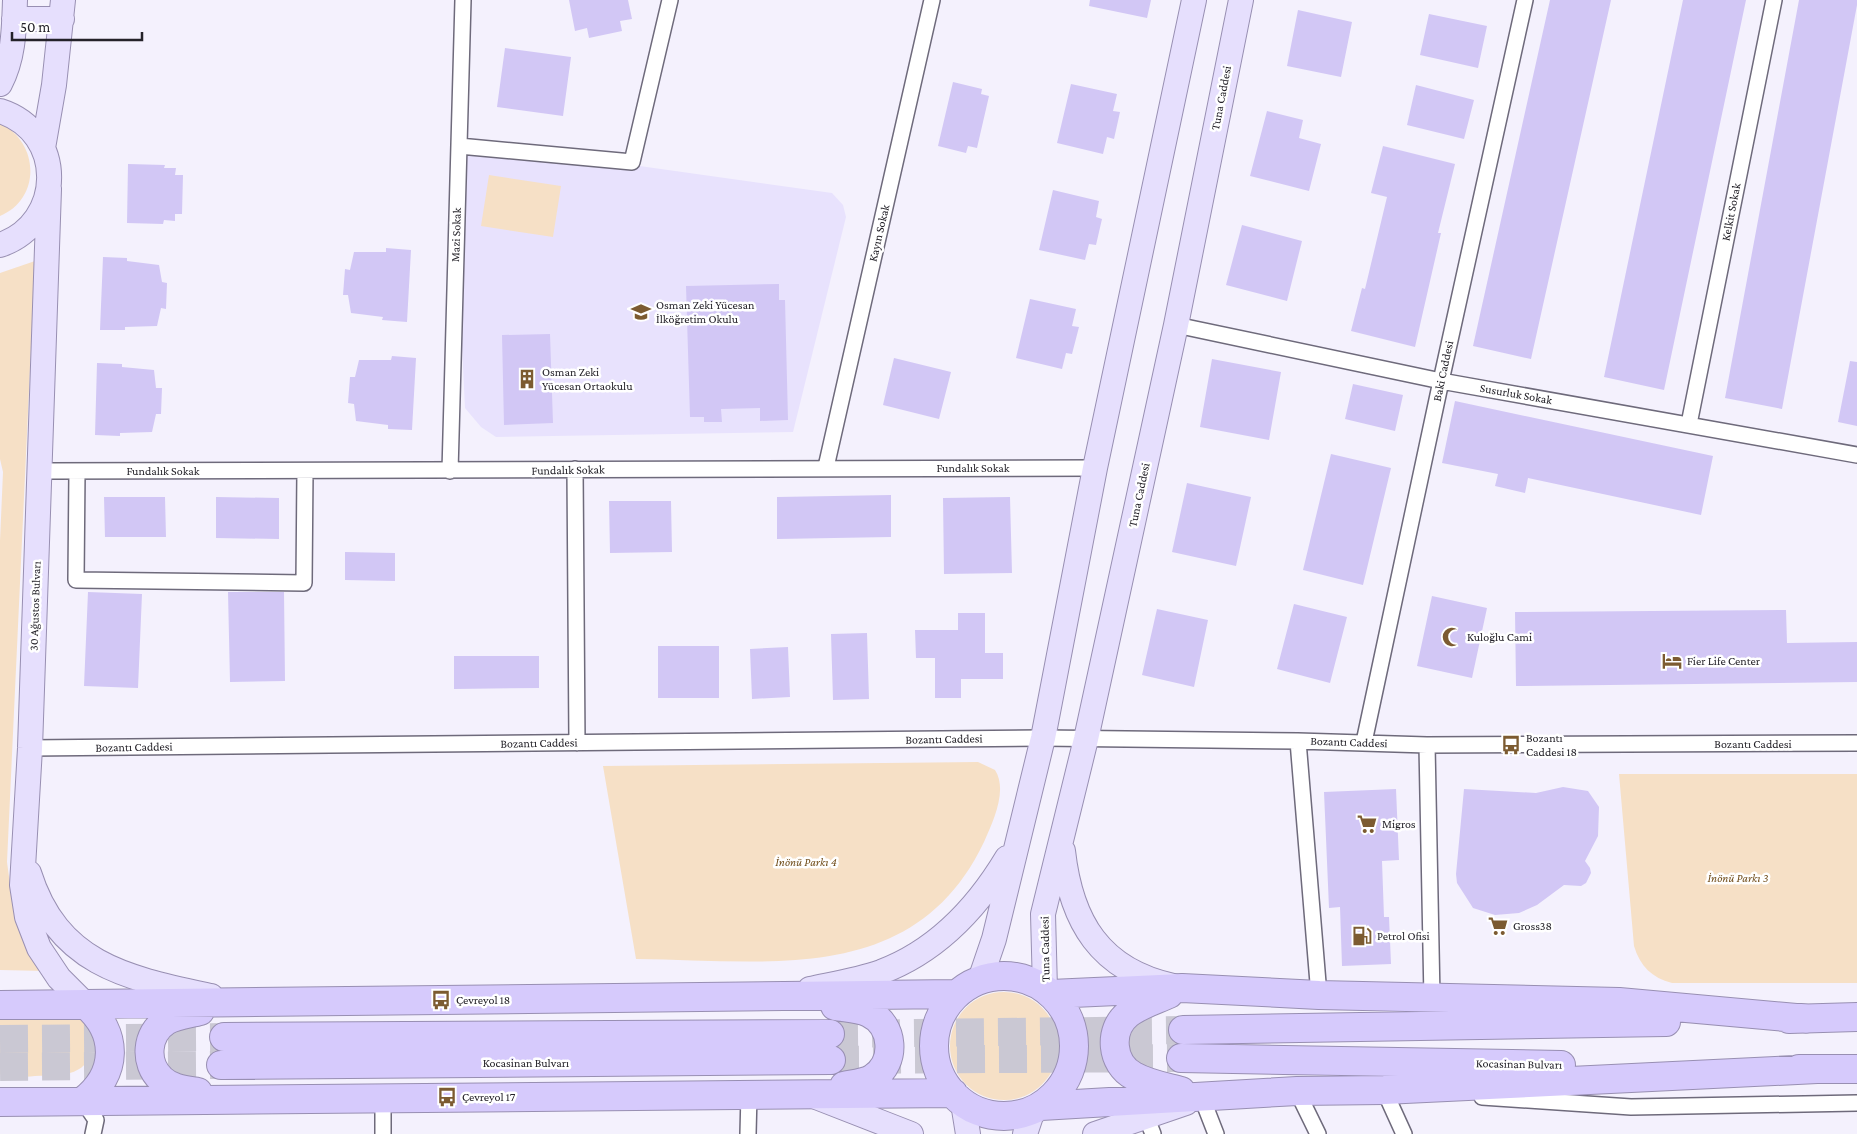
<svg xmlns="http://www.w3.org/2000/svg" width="1857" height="1134" viewBox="0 0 1857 1134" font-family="'Crimson Pro',serif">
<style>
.built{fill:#e8e2fd}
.green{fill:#f6e0c6}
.building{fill:#d2c7f5}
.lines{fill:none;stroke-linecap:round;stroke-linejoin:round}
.highway-tunnel{stroke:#cac8d3;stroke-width:28;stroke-dasharray:28 14;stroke-linecap:butt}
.street-casing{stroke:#6e6a7b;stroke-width:18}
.primary-casing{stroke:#988fb2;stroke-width:26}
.highway-casing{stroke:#988fb2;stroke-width:30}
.street{stroke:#fff;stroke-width:15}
.primary{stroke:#e6dffd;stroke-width:24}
.highway{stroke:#d6cafc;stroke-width:28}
.labels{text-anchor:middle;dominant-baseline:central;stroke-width:5;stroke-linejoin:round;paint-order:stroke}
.street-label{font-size:12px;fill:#242229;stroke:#fff}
.poi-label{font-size:12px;fill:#242229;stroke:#fff;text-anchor:start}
.park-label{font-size:12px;font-style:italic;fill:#6f4b17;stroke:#fff}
</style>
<rect width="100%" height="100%" fill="#f4f1fd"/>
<path class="built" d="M490 145 832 193 843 205 846 217 793 432 496 437 481 427 465 408 455 199 461 156Z"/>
<path class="green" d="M0 123C39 142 42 198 0 216Z
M489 175 561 186 553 237 481 226Z
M35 261 7 862 12 899 16 916 46 971 0 970V541L3 472 0 459V273Z
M978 762 995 770C1008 790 993 822 984 842 915 987 768 960 636 959L603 766Z
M1619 774H1857V983H1672C1652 978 1640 966 1634 946Z
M950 1046a54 54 0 1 1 108 0a54 54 0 1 1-108 0Z
M0 1009 81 1010 95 1041C89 1077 65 1075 35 1076 23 1077 11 1079 0 1074Z"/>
<path class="building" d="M569 0H628L632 19 620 21 622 31 589 38 587 28 575 31Z
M1090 0H1151L1147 18 1089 6Z
M1550 0H1611L1531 359 1473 346Z
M1683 0H1746L1664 390 1604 377Z
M1799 0H1857V5L1782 409 1725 398Z
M1298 10 1352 22 1341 77 1287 66Z
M1429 14 1487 26 1478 68 1420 55Z
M505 48 571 57 563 116 497 107Z
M953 82 982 89 981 94 989 96 977 148 968 146 966 153 938 146Z
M1071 84 1117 94 1113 111 1120 112 1114 139 1107 137 1103 154 1057 143Z
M1416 85 1474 100 1464 139 1407 125Z
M1267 111 1303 120 1299 138 1321 144 1309 191 1250 176Z
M1383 146 1455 164 1438 233H1441L1415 347 1351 331 1362 288 1365 289 1387 197 1371 193Z
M128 164 165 165 164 168H176L175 175H183L182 214H175V221L164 220 163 224 127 223Z
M1053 190 1099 201 1096 217 1102 219 1096 245 1089 244 1085 260 1039 250Z
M1242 225 1302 241 1287 301 1226 285Z
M386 248 411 250 407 322 382 320 383 317 351 313 348 295H343L345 269 350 270 354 252H386Z
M103 257 127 258V261L159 265 162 282 167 283 166 309 161 308 157 326 125 327V330H100Z
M779 284V300H785L788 420 760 421V408L721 409 722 422H704V417H690L686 286Z
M1030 299 1076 309 1072 326 1079 327 1072 354 1066 353 1062 369 1016 358Z
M550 334 553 423 504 425 502 335Z
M392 356 416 358 412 430 388 429V425L356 421 354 404 348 403 350 377H355L359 360H391Z
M894 358 951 372 939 419 883 405Z
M1212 359 1281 372 1269 440 1200 427Z
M1850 361 1857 362V426L1838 422Z
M97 363 122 364V367L154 370 156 388H162L161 414H156L152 432 120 433V436L95 435Z
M1353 384 1403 395 1395 431 1345 419Z
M1455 401 1713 456 1701 515 1528 478 1525 493 1495 486 1498 474 1442 463Z
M1331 454 1391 468 1363 585 1303 570Z
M1187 483 1251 497 1236 566 1172 552Z
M891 495V537L777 539V497Z
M104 497H165L166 537H105Z
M216 497 279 498V539L216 538Z
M1010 497 1012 573 944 574 943 498Z
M609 501H671L672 552 610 553Z
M345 552 395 553V581L345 580Z
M88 592 142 594 138 688 84 686Z
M228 592H284L285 681 230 682Z
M1432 596 1487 608 1472 678 1417 666Z
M1294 604 1347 617 1330 683 1277 669Z
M1157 609 1208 620 1194 687 1142 675Z
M1786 610 1787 643 1857 642V682L1516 686 1515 612Z
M958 613H985V653H1003V679H961V698H935V658H916L915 630H958Z
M867 633 869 699 833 700 831 634Z
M658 646H719V698H658Z
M788 647 790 697 752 699 750 649Z
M454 656H539V688L454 689Z
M1563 787 1588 791 1599 807 1598 836 1585 861 1590 868 1591 873 1586 883 1581 886 1564 885 1537 905 1519 913 1495 915 1473 908 1457 883 1456 874 1464 789 1536 793Z
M1396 789 1399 860 1382 861 1384 917H1389L1391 964 1342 966 1340 907 1329 908 1324 792Z"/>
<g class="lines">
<path class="highway-tunnel" d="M830 1034 1183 1030
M0 1039 224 1037
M831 1060 1181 1058
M0 1067 221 1065"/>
<defs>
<path id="street" d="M459 146 632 162 670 0
M1176 325 1441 381 1857 455
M1689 424 1774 0
M826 467 932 0
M575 469 577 743
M40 471C392 470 744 466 1095 468
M77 471 76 580 304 583 305 471
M450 471 463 0
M1298 741 1319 995
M1364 742 1441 381 1525 0
M1427 745 1432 998
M30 748 1043 738 1298 741 1427 745 1857 743
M1390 1090H1384L1404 1134
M1297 1091 1318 1134
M1482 1097 1631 1107 1857 1103
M1202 1098 1216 1134
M83 1101 96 1120 93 1134
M1146 1116 1153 1134
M383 1134V1098
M748 1134 749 1094"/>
<path id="primary" d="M14 19H62
M0 84C14 57 14 29 15 0
M0 111C66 132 65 223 0 245
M43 148 54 85 63 0
M49 189 30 748 22 885 27 917 39 948 59 978 85 1004
M1063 851C1071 922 1100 970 1173 986
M29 873C58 965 127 978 211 996
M980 980 994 939 1043 738 1095 468 1194 0
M810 989C833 984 858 980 881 972 937 951 977 908 1007 858
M1045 989 1043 914 1086 739 1176 325 1241 0
M816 1097 911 1134
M963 1103 968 1134
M1025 1134 1033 1110
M1095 1134 1186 1103"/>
<path id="highway" d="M934 1046a70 70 0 1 1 140 0a70 70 0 1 1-140 0Z
M1051 994 1182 988 1319 995 1619 1002 1807 1019
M1169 994C1156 1000 1139 1005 1128 1014 1108 1030 1111 1064 1134 1076 1148 1084 1166 1087 1181 1091
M0 1005 956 994
M835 1006C846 1008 859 1008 869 1013 894 1025 897 1062 873 1078 865 1083 853 1084 844 1086
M1789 1019 1857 1017
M1183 1030 1666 1022
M224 1037 830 1034
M1181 1058 1561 1065
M221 1065 831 1060
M1799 1069H1857
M198 1092C185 1090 171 1089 161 1079 144 1063 146 1034 166 1021 176 1015 189 1014 200 1011
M83 1101C118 1074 119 1033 85 1004
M0 1102 953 1093
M1041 1106 1297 1091 1384 1090 1817 1069"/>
</defs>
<use href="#street" class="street-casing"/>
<use href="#primary" class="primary-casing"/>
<use href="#highway" class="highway-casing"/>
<use href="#street" class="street"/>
<use href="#primary" class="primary"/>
<use href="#highway" class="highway"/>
</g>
<defs>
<symbol id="school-bare" viewBox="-9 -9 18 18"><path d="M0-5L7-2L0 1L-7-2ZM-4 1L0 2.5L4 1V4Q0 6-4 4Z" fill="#7c5b31" stroke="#fff" stroke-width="2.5" paint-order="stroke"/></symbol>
<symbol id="building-bare" viewBox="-9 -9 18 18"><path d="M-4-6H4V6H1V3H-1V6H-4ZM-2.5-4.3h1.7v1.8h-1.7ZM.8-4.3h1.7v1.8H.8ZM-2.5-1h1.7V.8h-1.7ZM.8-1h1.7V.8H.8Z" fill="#7c5b31" stroke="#fff" stroke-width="2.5" paint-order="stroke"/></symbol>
<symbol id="mosque-bare" viewBox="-9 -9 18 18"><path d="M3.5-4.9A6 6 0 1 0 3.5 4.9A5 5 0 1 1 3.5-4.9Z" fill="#7c5b31" stroke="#fff" stroke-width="2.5" paint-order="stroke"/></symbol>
<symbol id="hotel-bare" viewBox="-9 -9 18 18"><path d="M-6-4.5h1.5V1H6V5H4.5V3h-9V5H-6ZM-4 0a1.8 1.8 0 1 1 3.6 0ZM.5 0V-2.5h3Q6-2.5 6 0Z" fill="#7c5b31" stroke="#fff" stroke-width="2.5" paint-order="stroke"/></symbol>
<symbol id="bus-bare" viewBox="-9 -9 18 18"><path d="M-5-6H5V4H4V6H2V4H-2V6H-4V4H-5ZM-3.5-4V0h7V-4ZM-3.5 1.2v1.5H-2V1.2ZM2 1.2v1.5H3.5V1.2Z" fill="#7c5b31" stroke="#fff" stroke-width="2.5" paint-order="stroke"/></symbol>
<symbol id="supermarket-bare" viewBox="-9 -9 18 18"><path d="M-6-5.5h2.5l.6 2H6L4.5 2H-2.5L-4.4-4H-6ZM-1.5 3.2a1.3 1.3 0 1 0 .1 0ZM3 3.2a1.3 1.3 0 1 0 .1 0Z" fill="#7c5b31" stroke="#fff" stroke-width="2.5" paint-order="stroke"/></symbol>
<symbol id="fuel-bare" viewBox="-9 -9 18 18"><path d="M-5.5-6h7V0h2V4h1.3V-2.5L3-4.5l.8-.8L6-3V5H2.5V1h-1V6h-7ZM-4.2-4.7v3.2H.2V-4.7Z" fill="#7c5b31" stroke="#fff" stroke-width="2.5" paint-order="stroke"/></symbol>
</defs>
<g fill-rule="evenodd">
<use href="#school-bare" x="627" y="298" width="28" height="28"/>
<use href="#building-bare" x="513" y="365" width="28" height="28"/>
<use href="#mosque-bare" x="1438" y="623" width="28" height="28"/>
<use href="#hotel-bare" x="1658" y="647" width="28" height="28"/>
<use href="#bus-bare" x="1497" y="731" width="28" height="28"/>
<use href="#supermarket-bare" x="1353" y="810" width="28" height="28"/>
<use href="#supermarket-bare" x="1484" y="912" width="28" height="28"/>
<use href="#fuel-bare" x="1348" y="922" width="28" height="28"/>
<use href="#bus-bare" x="427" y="986" width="28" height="28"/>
<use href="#bus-bare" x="433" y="1083" width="28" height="28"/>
</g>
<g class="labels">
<g class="street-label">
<text transform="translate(1221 98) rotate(-79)">Tuna Caddesi</text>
<text transform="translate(1731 212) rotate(-79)">Kelkit Sokak</text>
<text transform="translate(879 233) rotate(-77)">Kayın Sokak</text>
<text transform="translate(456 235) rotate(-88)">Mazi Sokak</text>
<text transform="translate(1443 371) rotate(-78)">Baki Caddesi</text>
<text transform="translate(1516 394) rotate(10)">Susurluk Sokak</text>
<text x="973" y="468">Fundalık Sokak</text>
<text transform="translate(568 470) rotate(-1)">Fundalık Sokak</text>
<text x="163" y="471">Fundalık Sokak</text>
<text transform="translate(1139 495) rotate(-78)">Tuna Caddesi</text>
<text transform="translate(35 606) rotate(-88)">30 Ağustos Bulvarı</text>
<text transform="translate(944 739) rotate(-1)">Bozantı Caddesi</text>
<text transform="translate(1349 742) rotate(2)">Bozantı Caddesi</text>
<text transform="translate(539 743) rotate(-1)">Bozantı Caddesi</text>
<text x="1753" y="744">Bozantı Caddesi</text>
<text transform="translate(134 747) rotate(-1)">Bozantı Caddesi</text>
<text transform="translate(1045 949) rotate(-91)">Tuna Caddesi</text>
<text x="526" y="1063">Kocasinan Bulvarı</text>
<text transform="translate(1519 1064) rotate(1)">Kocasinan Bulvarı</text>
</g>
<g class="poi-label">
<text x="656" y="305">Osman Zeki Yücesan<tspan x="656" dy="14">İlköğretim Okulu</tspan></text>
<text x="542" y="372">Osman Zeki<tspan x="542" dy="14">Yücesan Ortaokulu</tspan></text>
<text x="1467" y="637">Kuloğlu Cami</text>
<text x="1687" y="661">Fier Life Center</text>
<text x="1526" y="738">Bozantı<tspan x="1526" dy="14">Caddesi 18</tspan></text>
<text x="1382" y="824">Migros</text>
<text x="1513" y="926">Gross38</text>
<text x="1377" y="936">Petrol Ofisi</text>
<text x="456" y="1000">Çevreyol 18</text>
<text x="462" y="1097">Çevreyol 17</text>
</g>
<g class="park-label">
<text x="806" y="862">İnönü Parkı 4</text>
<text x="1738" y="878">İnönü Parkı 3</text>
</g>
</g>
<path d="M12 32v8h130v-8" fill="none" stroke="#242229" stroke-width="2.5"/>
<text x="20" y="32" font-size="15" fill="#242229" stroke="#ffffff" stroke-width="4" paint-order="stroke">50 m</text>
</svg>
